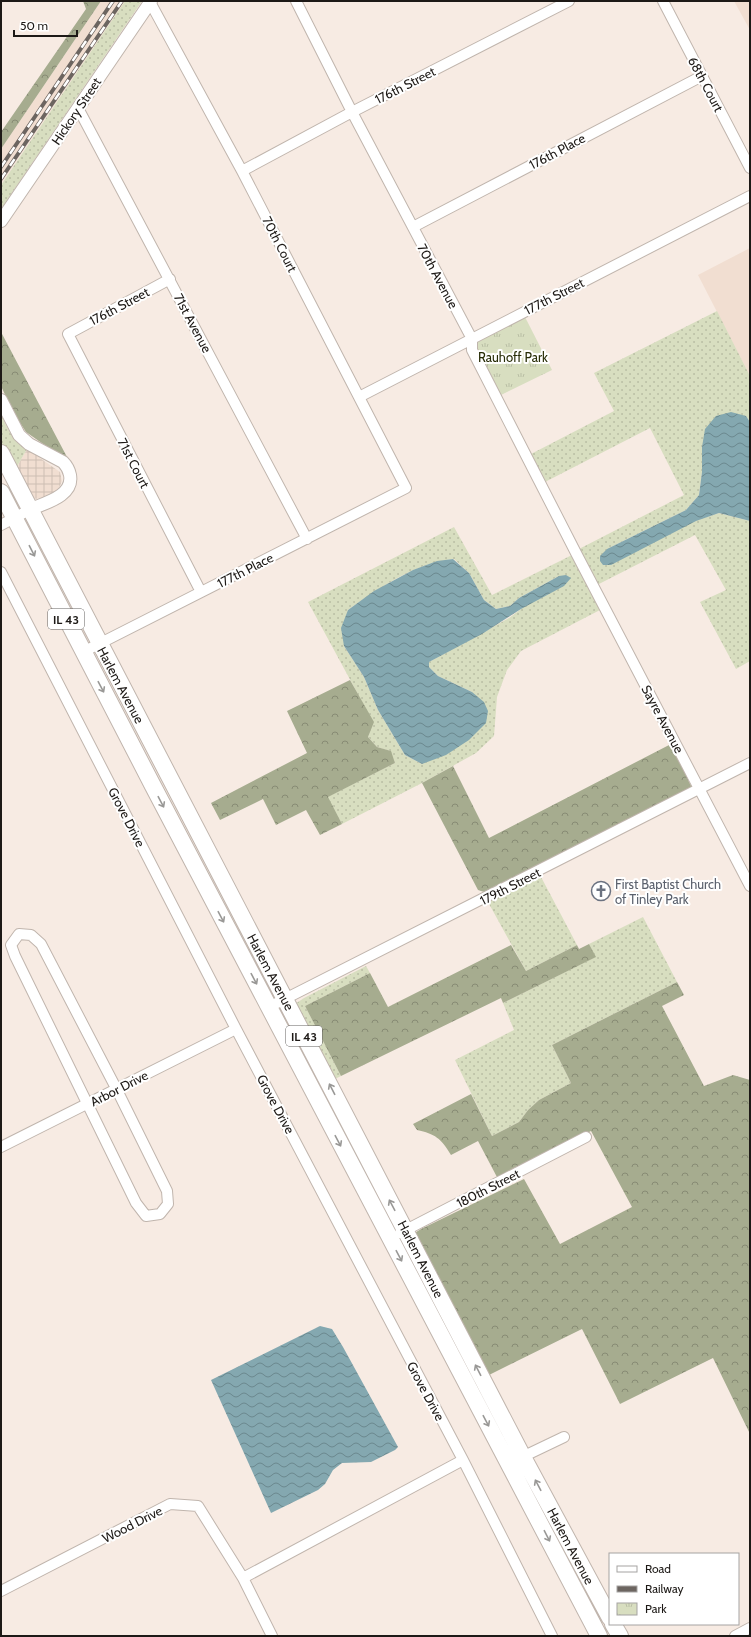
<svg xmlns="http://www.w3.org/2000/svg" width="751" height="1637" viewBox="0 0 751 1637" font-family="Cabin,sans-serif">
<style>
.built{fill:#f1ded1}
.industrial{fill:url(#industrial-grid)}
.grass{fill:url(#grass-dots);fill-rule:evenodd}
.forest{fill:url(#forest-crowns)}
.park{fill:url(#park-tufts)}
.water{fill:url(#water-waves)}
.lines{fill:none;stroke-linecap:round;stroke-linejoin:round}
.minor-casing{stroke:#c0b5ad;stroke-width:12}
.tertiary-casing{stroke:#c0b5ad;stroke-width:14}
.primary-casing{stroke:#c0b5ad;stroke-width:18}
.minor{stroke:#fff;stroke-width:10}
.tertiary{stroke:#fff;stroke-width:12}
.primary{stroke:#fff;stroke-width:16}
.rail-casing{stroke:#6c6560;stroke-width:4}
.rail{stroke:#fff;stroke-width:2.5;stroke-dasharray:8;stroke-linecap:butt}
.oneway{stroke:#999896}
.labels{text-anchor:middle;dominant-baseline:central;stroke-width:4;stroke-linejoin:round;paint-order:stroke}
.shield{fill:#fff;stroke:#615e5c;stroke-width:1}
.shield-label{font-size:12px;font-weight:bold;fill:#1d1916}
.street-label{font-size:13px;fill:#1d1916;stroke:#fff}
.park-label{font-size:13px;fill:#282d07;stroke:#fff}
.worship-label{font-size:13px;fill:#5b616d;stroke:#fff;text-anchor:start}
</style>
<defs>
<pattern id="industrial-grid" width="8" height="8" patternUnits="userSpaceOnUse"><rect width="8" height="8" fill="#f1ded1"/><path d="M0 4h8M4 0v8" fill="none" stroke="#cebeb3"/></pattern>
<pattern id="grass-dots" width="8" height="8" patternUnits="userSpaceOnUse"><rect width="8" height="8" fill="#d8dec0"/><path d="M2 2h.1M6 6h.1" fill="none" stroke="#b9bea4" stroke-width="1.8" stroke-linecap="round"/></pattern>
<pattern id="forest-crowns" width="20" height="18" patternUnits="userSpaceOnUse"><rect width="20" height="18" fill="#a6ac8f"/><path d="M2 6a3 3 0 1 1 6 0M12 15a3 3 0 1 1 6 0" fill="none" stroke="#878b74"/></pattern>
<pattern id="park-tufts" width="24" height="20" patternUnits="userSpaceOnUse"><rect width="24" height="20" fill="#d8dec0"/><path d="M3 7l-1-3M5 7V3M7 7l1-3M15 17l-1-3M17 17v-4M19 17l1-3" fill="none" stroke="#b9bea4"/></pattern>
<pattern id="water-waves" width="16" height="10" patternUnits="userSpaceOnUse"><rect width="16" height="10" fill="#84a8b0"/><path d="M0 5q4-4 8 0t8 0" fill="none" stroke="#6b888e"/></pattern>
</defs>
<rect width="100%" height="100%" fill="#f7ebe3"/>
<path class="built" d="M101 1H125L1 184V149Z
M734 1H750V30Z
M750 248V376L698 275Z"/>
<path class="industrial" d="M27 449 60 472 62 481 58 490 47 496 36 499 31 496 15 470Z"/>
<path class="grass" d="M125 1H142L1 209V185Z
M717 311 750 376V422L746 416 702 472 699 495 686 510 607 549 719 513 750 521V661L736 669 700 602 726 590 695 535 597 585 579 549 684 495 650 428 545 482 531 454 614 411 594 373Z
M1 414C7 429 13 440 27 449L15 470 1 443Z
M454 527 492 595 572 555 600 610 521 651 507 670 497 697 494 736 476 753 422 783 342 824 327 797 395 763 390 751 377 747 368 737 373 722 308 602ZM454 559 469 573 484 600 496 609 510 606 519 598 559 576 521 609 509 618 429 662V667L438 676 472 692 422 764 405 755 378 710 364 677 344 646 348 610C379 588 415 563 454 559Z
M540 875 577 945 526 971 488 902Z
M643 917 677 982 552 1045 571 1083 539 1100 528 1110 519 1122 492 1136 455 1060 514 1030 503 1003 595 957 589 944Z
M366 966 370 973 305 1006 341 1076 333 1080 295 1004 304 998Z"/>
<path class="forest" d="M83 1H101L1 149V132L86 9Z
M1 332 67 457 46 446 26 432 13 412 1 386Z
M350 680 374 722 368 737 377 747 391 751 395 763 328 797 342 824 320 835 306 810 276 825 263 799 220 820 211 803 307 753 287 711Z
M671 744 692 788 484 892 478 890 422 783 453 766 489 838Z
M589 944 596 957 503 1003 501 998 341 1076 305 1006 370 973 388 1007 511 945 526 971 577 945 579 949Z
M677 982 684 995 662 1006 704 1086 733 1075 750 1080V1434L713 1358 620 1404 582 1329 487 1376 413 1234 421 1229 524 1179 560 1244 632 1207 591 1131 498 1179 478 1141 451 1155C441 1138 435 1134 417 1130L413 1124 471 1094 492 1136 519 1122 528 1110 539 1100 571 1083 552 1045Z"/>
<path class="park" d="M525 317 552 370 501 395 476 346V343Z"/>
<path class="water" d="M731 412 746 416 750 422V521L719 513 696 521 611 565H603L600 561V556L607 549 686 510 699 495 702 472V447L705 429 716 416Z
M453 559 469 573 484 600 496 609 510 606 519 598 559 576 566 575 571 578 564 586 521 609 482 634 429 662V667L438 676 472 692 484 702 488 711 486 723 469 740 446 755 422 764 405 755 378 710 364 677 344 646 341 628 348 610 374 591 413 570 437 561Z
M320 1326 332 1329 343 1347 398 1447 395 1450 371 1462 342 1463 333 1470 325 1484 318 1490 271 1513 211 1380Z"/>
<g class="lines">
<defs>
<path id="minor" d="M296 1 352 112 472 339V350L576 553 750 886
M663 1 750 168
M78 108 307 539
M242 171 352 112 569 1
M413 227 702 76
M170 279 68 334 201 592
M359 397 750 196
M1 525 31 509
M1 572 236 1029 463 1460 552 1636
M83 652 406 488 242 171 150 2
M19 934 31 935 41 944 117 1090 167 1191 168 1204 160 1214 146 1216 136 1203 15 956 11 945Z
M269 1007 750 763
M1 1147 236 1029
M400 1233 586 1137
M518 1459 564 1437
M243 1578 463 1460
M1 1591 170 1504 198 1506 243 1578 272 1636
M735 1636 750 1628"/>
<path id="tertiary" d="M1 221 151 1
M1 400 19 435 29 444 63 462C67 466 69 470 70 475 74 496 45 503 31 509"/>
<path id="primary" d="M1 453 523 1457 610 1618
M1 492 153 786 599 1636
M613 1624 620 1636"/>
</defs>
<use href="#minor" class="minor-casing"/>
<use href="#tertiary" class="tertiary-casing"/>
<use href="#primary" class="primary-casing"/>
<use href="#minor" class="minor"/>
<use href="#tertiary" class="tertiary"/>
<use href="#primary" class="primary"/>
<defs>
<path id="rail" d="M1 167 113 1
M1 179 122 1"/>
</defs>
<use href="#rail" class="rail-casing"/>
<use href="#rail" class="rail"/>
</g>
<defs><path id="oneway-shaft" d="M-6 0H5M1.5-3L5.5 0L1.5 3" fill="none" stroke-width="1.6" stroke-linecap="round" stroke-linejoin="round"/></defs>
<g class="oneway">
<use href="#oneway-shaft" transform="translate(32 551) rotate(63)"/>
<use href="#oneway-shaft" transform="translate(101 687) rotate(62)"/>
<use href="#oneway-shaft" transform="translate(161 802) rotate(62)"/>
<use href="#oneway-shaft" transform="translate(221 917) rotate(62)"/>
<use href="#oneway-shaft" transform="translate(254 979) rotate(62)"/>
<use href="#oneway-shaft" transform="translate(332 1089) rotate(-117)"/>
<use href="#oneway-shaft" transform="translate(338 1141) rotate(62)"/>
<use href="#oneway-shaft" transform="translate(392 1205) rotate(-118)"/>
<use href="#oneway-shaft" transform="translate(399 1256) rotate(62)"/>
<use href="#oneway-shaft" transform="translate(478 1370) rotate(-117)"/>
<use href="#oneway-shaft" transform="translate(486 1421) rotate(62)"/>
<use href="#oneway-shaft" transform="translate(538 1485) rotate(-118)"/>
<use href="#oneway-shaft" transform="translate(547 1536) rotate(63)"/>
</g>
<defs>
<symbol id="church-ring" viewBox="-11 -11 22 22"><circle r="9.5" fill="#fff" stroke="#6b7280" stroke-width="1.5"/><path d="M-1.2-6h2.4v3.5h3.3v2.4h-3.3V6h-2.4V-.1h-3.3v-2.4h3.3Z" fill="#6b7280"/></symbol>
</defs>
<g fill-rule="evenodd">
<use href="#church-ring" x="590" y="880" width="22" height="22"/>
</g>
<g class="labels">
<g class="shield">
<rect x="48" y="609" width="36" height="20" rx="3"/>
<rect x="286" y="1026" width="36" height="20" rx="3"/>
</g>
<g class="shield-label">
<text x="66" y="619">IL 43</text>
<text x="304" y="1036">IL 43</text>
</g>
<g class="street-label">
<text transform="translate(706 84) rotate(62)">68th Court</text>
<text transform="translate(405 85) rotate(-27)">176th Street</text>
<text transform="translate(76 111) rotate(-56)">Hickory Street</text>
<text transform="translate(557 151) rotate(-28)">176th Place</text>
<text transform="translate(280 244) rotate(63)">70th Court</text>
<text transform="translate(438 276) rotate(62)">70th Avenue</text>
<text transform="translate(554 296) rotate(-27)">177th Street</text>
<text transform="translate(119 306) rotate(-28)">176th Street</text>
<text transform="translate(193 323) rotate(62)">71st Avenue</text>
<text transform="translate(134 463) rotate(63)">71st Court</text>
<text transform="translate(245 570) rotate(-27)">177th Place</text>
<text transform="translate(121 685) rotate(62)">Harlem Avenue</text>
<text transform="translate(663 719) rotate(62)">Sayre Avenue</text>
<text transform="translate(127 817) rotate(63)">Grove Drive</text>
<text transform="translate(510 886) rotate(-27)">179th Street</text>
<text transform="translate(271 972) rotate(62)">Harlem Avenue</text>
<text transform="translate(119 1088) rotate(-27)">Arbor Drive</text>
<text transform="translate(276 1104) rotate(62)">Grove Drive</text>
<text transform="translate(488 1188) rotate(-27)">180th Street</text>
<text transform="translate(421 1259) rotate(63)">Harlem Avenue</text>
<text transform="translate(426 1391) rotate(62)">Grove Drive</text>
<text transform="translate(132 1524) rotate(-27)">Wood Drive</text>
<text transform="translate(571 1546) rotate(62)">Harlem Avenue</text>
</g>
<g class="park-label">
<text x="513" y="357">Rauhoff Park</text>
</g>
<g class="worship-label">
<text x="615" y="884">First Baptist Church<tspan x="615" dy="15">of Tinley Park</tspan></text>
</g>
</g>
<rect width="751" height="1637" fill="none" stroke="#1d1916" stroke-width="4"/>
<rect x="609" y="1553" width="130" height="72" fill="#ffffff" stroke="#a5a3a2"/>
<rect x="617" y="1566" width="20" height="6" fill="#ffffff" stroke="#a5a3a2"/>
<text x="645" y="1573" font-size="12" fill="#1d1916">Road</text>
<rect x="617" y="1586" width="20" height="6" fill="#6c6560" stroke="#a5a3a2"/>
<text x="645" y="1593" font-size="12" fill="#1d1916">Railway</text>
<rect x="617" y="1603" width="20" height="12" fill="url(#park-tufts)" stroke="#a5a3a2"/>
<text x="645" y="1613" font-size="12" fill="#1d1916">Park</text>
<path d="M14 30v6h63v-6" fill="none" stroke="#1d1916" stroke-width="2"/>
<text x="20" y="30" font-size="12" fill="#1d1916" stroke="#ffffff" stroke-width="3" paint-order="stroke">50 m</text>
</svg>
